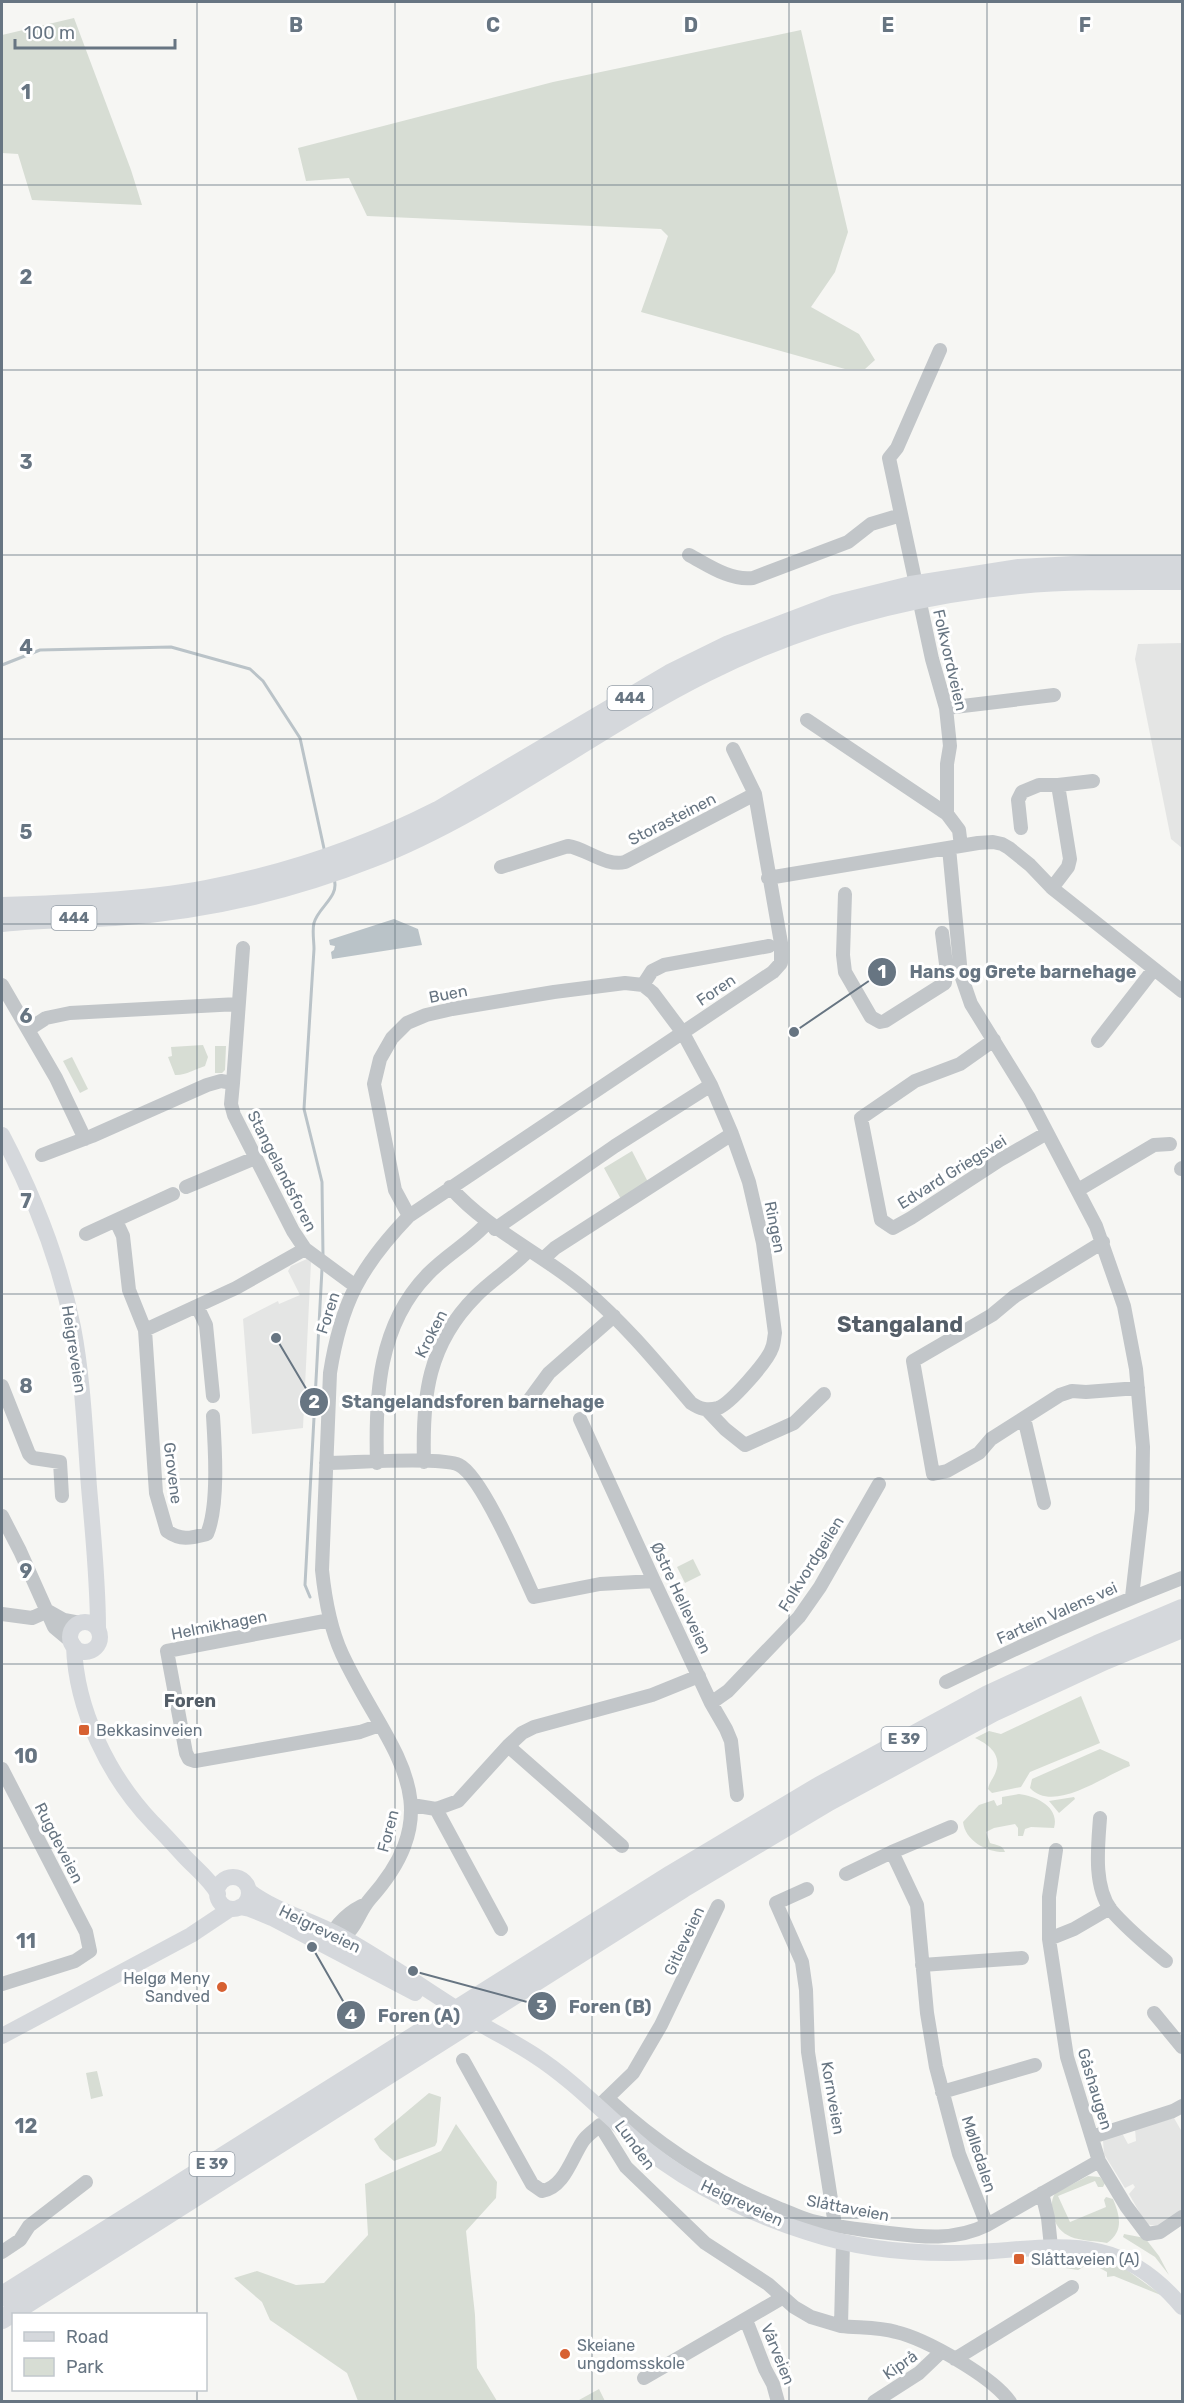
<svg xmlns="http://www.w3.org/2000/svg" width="1184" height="2403" viewBox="0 0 1184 2403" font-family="Rubik,sans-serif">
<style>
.built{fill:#e4e5e4}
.green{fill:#d7ddd4}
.water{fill:#bac3c8}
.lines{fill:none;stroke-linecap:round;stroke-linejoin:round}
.stream{stroke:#bac3c8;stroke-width:3}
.minor{stroke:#c2c6c9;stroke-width:14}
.major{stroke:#d5d8dc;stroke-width:16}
.highway{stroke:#d5d8dc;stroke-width:20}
.grid{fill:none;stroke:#677582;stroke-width:1.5;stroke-opacity:0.55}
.poi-dot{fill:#d76132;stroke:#fff;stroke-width:2}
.labels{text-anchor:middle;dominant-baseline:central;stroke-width:6;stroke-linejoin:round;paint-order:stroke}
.shield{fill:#fff;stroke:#959ea8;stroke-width:1.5}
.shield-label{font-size:15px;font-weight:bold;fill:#677582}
.street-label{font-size:16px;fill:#677582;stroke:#fff}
.poi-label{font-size:16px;fill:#677582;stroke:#fff;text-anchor:start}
.neighbourhood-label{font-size:18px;font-weight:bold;fill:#545e68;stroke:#fff}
.district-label{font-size:22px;font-weight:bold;fill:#545e68;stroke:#fff}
.grid-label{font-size:20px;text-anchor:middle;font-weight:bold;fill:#677582;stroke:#fff;stroke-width:6;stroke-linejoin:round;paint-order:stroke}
.leader{fill:none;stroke:#677582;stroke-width:2}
.callout-dot{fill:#677582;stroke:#fff;stroke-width:2}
.mark-label{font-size:18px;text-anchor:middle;font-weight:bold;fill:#fff}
.callout-label{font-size:18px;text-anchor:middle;font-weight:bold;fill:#677582;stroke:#fff;stroke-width:6;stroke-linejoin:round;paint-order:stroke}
</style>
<rect width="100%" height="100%" fill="#f6f6f3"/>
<path class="built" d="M1182 643V848L1171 839 1135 659 1138 644Z
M307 1259 311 1262 303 1428 252 1434 243 1319 278 1301 279 1304 300 1295 288 1271 291 1266Z
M1174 2118 1182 2132V2213L1159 2226 1150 2225 1145 2222 1129 2194 1135 2187 1133 2184 1125 2188 1104 2154 1103 2141 1106 2138 1122 2133 1128 2144 1136 2141 1135 2129Z"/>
<path class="green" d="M74 18 131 170 142 205 32 200 18 154 2 153V35Z
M801 30 848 232 835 272 811 307 859 334 875 360 865 369H845L641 312 668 236 661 229 367 216 349 178 306 181 298 148 553 82Z
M203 1045 208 1057 205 1066C196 1069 184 1076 175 1075L168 1057 172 1056 171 1047Z
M215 1046H226L225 1070 222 1073H215Z
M72 1057 88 1089 80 1093 63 1061Z
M632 1151 648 1182 622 1201 604 1168Z
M693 1559 701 1575 685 1583 677 1567Z
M1081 1696 1100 1743 1030 1772 1021 1787 992 1793 988 1789C989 1782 994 1778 996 1771 1002 1754 988 1744 975 1738L989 1731 1001 1734Z
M1100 1749 1129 1762 1130 1766C1105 1775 1054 1814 1030 1788L1032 1779Z
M1019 1794C1036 1796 1060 1807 1054 1828L1031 1827 1025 1829 1023 1836H1018V1828L1015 1824 994 1828 986 1832 990 1843C996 1845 1003 1845 1005 1852 988 1853 965 1841 963 1822L979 1805 994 1800 997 1806 1002 1804V1797Z
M1074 1797 1075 1799 1059 1813 1049 1801Z
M97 2071 103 2096 91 2099 86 2073Z
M429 2093 441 2097 437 2142 435 2146 394 2161 380 2149 374 2139Z
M456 2124 497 2182 496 2198 466 2231 475 2315 477 2368 497 2401H358L347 2373 270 2320 262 2302 234 2278 257 2271 296 2285 324 2283 368 2235 365 2184 441 2151Z
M1088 2176 1100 2177 1105 2183 1103 2187H1098L1095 2181 1058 2196 1070 2222 1106 2207 1104 2200 1106 2197 1113 2199C1120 2216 1124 2231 1107 2243 1085 2239 1061 2243 1053 2216 1051 2208 1051 2200 1055 2193Z
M1124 2234 1145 2238 1159 2256 1169 2275 1155 2257 1123 2237Z
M1068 2254 1097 2259 1078 2270 1065 2268 1038 2257Z
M1101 2260 1127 2270 1163 2296 1114 2276 1107 2277V2272L1096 2266Z
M599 2389 605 2401H580L579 2400Z"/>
<path class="water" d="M394 919 418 929 422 945 332 959 331 952 334 950 335 946 330 945 329 940Z"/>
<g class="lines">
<path class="stream" d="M2 665 40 650 171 647 250 669 263 681 300 738 325 853
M323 1256 322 1182 304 1109 314 949C314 941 312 930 314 923 318 907 340 897 334 879
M310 1597 305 1585 322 1269"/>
<path class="minor" d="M940 350 897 448 889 458 932 659 946 708 950 746 947 764V814
M689 555C708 565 730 581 753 578L848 542 871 524 901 515
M946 708 1054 695
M807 720 947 814 959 830 961 846
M1058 785 1093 781
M1021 828 1018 800 1022 792 1039 785H1058L1070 859 1068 867 1052 888
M949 848 961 975 971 1004 1029 1098 1096 1226 1124 1306 1136 1369 1143 1447 1142 1510 1132 1597
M501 867 568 846C587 849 606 867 625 862L755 794
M768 878 978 843 993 842 1002 844 1009 848 1030 865 1052 888 1182 991
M845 894 843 955 845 972 871 1017 880 1022 885 1021 945 983 946 964 942 933
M243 948 233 1083 231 1104 234 1115 293 1231 305 1249 354 1285
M2 985 56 1078 85 1139
M643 985 652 971 664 965 769 946
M29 1029 46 1018 70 1013 238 1004
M994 1040 960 1064 915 1081 861 1118 881 1220 893 1228 911 1218 1000 1160 1047 1133
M1098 1041 1154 969
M42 1155 92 1136 207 1085 221 1081 233 1083
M1181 1169 1182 1168
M186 1187 255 1158
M1078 1190 1154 1145 1170 1144
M409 1216 395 1190 374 1084 380 1059 392 1038 407 1023 426 1015 452 1009 554 992 625 983 643 985 653 993 683 1033 711 1085 732 1134 749 1182 763 1243 775 1333C774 1338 774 1344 772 1348 768 1361 730 1404 718 1408 707 1411 700 1409 691 1403 657 1363 624 1323 584 1289 541 1253 488 1230 450 1187
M116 1221 123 1236 129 1290 145 1330 156 1493 167 1531C181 1541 191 1538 207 1534 219 1506 215 1447 213 1416
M495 1229 615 1146 711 1085
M86 1234 173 1194
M1103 1242 1015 1296 992 1315 913 1361 933 1474 947 1471 979 1453 991 1439 1060 1395 1072 1391 1086 1392 1138 1388
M543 1259 555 1248 732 1134
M197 1306 206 1325 213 1396
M145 1330 236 1288 305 1249
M2 1386 29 1454 33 1458 60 1462 62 1496
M527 1403 549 1373 614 1316
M707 1410 725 1429 745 1445 794 1423 824 1394
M1024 1418 1044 1503
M580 1419 654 1581 711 1703 726 1729 731 1741 737 1795
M424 1462C422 1396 428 1344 476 1296 493 1279 513 1267 529 1250
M326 1463C352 1463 441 1456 459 1465 482 1476 522 1571 534 1597L600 1584 654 1581
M377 1463C375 1395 378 1325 428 1274 446 1255 472 1241 487 1223
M2 1516 20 1551 54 1627 72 1642
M48 1611 64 1620 80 1623
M2 1614 32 1618 48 1611
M330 1620 167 1651 186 1753 189 1759 195 1761 360 1732 380 1725
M946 1682C1024 1644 1102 1609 1182 1578
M711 1703 728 1691 799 1617 820 1587 879 1484
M508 1746 622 1846
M2 1769 86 1932 90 1951 75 1961 2 1984
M412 1805 436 1809 501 1929
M436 1809 458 1801 508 1746 522 1733 534 1727 652 1695 699 1676
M1100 1818C1098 1846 1093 1886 1111 1910 1127 1929 1147 1945 1166 1961
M951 1827 892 1852 917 1905 927 2013 936 2067 959 2154 987 2225
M1056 1850 1049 1897V1939L1067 2057 1099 2161 1126 2206 1147 2234 1160 2232 1182 2217
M846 1874 892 1852
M807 1889 776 1903 802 1962 806 1990 808 2052 835 2225
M330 1939C335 1924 351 1910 366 1904
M1049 1939 1074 1929 1110 1908
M337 1941C357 1930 357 1914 370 1899 457 1802 385 1747 342 1654 330 1628 325 1599 322 1570L330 1373C341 1303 360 1267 409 1216L773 972 781 963V943L755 794 733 749
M922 1965 1022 1958
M1154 2013 1182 2047
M463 2060 532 2184 542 2191C564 2188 572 2157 583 2141 587 2135 595 2130 600 2125L626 2167 705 2243 768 2284 794 2307 811 2317 841 2326
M942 2092 1035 2065
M607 2098C658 2145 713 2182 778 2208 789 2212 800 2218 812 2221 837 2227 863 2230 889 2233 922 2237 955 2241 987 2225L1099 2161
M602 2103 633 2073 661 2025 718 1906
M1092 2137 1173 2111 1182 2106
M1042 2193 1048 2218 1051 2247
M843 2242 841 2326C859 2328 879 2327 896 2332 926 2339 993 2377 1010 2402
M2 2252 20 2240 29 2226 86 2182
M746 2320 765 2369 773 2384 778 2402
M955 2359 1072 2287
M644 2378 782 2298
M874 2402 919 2373 941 2352"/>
<path class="major" d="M2 1135C34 1196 59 1259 73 1327 83 1379 85 1434 89 1487 93 1534 98 1581 98 1628
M70 1637a15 15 0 1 1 30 0a15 15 0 1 1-30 0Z
M74 1646C76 1710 109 1777 153 1823 164 1834 174 1845 184 1856 196 1869 209 1878 218 1894
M217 1893a16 16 0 1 1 32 0a16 16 0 1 1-32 0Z
M249 1891C278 1913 313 1920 344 1938 390 1964 434 1995 479 2023 497 2034 516 2043 534 2055 576 2082 609 2119 647 2150 692 2186 752 2215 807 2232 852 2247 900 2253 948 2253 1043 2253 1111 2221 1182 2307
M240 1907 250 1909 272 1918 415 1993
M2 2036 191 1935 230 1909"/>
<path class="highway" d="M2 907C67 905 141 902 206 890 287 875 365 848 438 811L670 674 729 645 834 605 911 586 1019 569 1092 565H1182
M2 922C39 918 77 918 115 916 202 910 290 890 371 858 491 811 592 729 706 672 804 623 910 594 1019 584 1073 579 1128 580 1182 580
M2 2296 671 1875 820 1786 988 1695 1097 1645 1182 1609
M2 2319 683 1888 829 1801 993 1712 1105 1660 1182 1628"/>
</g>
<path class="grid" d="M197 2V2314M395 2V2402M592 2V2402M789 2V2402M987 2V2402M2 185H1182M2 370H1182M2 555H1182M2 739H1182M2 924H1182M2 1109H1182M2 1294H1182M2 1479H1182M2 1664H1182M2 1848H1182M2 2033H1182M2 2218H1182M197 2390V2402"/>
<g class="poi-dot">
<rect x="78" y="1724" width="12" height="12" rx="3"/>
<circle cx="222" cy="1987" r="6"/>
<rect x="1013" y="2253" width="12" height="12" rx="3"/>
<circle cx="565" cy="2354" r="6"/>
</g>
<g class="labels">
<g class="shield">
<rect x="607.5" y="686" width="45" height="24" rx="4.5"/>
<rect x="51.5" y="906" width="45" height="24" rx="4.5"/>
<rect x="881.5" y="1727" width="45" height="24" rx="4.5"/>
<rect x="189.5" y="2152" width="45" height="24" rx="4.5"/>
</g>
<g class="shield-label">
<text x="630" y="698">444</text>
<text x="74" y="918">444</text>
<text x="904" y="1739">E 39</text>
<text x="212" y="2164">E 39</text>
</g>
<g class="street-label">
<text transform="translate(950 660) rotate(77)">Folkvordveien</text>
<text transform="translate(672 819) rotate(-27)">Storasteinen</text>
<text transform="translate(716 990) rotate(-34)">Foren</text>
<text transform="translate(448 994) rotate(-11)">Buen</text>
<text transform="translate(282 1171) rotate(63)">Stangelandsforen</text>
<text transform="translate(952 1172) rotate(-32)">Edvard Griegsvei</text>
<text transform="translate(775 1227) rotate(79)">Ringen</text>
<text transform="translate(328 1313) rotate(-72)">Foren</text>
<text transform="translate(431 1334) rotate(-63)">Kroken</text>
<text transform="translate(74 1349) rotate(81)">Heigreveien</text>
<text transform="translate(173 1473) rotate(83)">Grovene</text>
<text transform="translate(811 1564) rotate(-58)">Folkvordgeilen</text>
<text transform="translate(681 1598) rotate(65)">Østre Helleveien</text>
<text transform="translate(1057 1613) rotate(-24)">Fartein Valens vei</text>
<text transform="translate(219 1625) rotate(-11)">Helmikhagen</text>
<text transform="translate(388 1831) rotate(-75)">Foren</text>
<text transform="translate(59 1843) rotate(63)">Rugdeveien</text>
<text transform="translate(320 1929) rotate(26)">Heigreveien</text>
<text transform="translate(684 1941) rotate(-65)">Gitleveien</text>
<text transform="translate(1095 2089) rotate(73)">Gåshaugen</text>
<text transform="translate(833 2098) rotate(80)">Kornveien</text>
<text transform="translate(635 2145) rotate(54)">Lunden</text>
<text transform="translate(979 2154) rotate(72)">Mølledalen</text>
<text transform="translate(742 2203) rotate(25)">Heigreveien</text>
<text transform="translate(848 2208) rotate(11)">Slåttaveien</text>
<text transform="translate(778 2354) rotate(68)">Vårveien</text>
<text transform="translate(900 2365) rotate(-35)">Kiprå</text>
</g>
<g class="poi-label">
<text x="96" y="1730">Bekkasinveien</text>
<text x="210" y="1978" text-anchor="end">Helgø Meny<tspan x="210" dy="18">Sandved</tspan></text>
<text x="1031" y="2259">Slåttaveien (A)</text>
<text x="577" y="2345">Skeiane<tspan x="577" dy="18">ungdomsskole</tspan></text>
</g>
<g class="neighbourhood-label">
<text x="190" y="1701">Foren</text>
</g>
<g class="district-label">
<text x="900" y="1324">Stangaland</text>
</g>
</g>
<g class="grid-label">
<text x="296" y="32">B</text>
<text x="493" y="32">C</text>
<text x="691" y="32">D</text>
<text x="888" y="32">E</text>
<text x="1085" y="32">F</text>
<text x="26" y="99">1</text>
<text x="26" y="284">2</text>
<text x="26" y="469">3</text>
<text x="26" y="654">4</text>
<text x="26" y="839">5</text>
<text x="26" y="1023">6</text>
<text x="26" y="1208">7</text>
<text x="26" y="1393">8</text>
<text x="26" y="1578">9</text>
<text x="26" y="1763">10</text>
<text x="26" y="1948">11</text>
<text x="26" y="2133">12</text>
</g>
<path class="leader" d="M794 1032L882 972M276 1338L314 1402M413 1971L542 2006M312 1947L351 2015"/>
<g class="callout-dot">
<circle cx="794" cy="1032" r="6"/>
<circle cx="276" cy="1338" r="6"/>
<circle cx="413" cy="1971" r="6"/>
<circle cx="312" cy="1947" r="6"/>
<circle cx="882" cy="972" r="15"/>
<circle cx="314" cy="1402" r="15"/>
<circle cx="542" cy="2006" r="15"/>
<circle cx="351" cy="2015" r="15"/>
</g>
<g class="mark-label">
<text x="882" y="978">1</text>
<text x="314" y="1408">2</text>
<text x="542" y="2013">3</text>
<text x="351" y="2022">4</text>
</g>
<g class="callout-label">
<text x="1023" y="978">Hans og Grete barnehage</text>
<text x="473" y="1408">Stangelandsforen barnehage</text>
<text x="610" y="2013">Foren (B)</text>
<text x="419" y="2022">Foren (A)</text>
</g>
<rect width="1184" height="2403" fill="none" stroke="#677582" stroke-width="6"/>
<rect x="12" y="2313" width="195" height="78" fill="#ffffff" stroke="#c2c8cd" stroke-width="1.5"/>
<rect x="24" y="2332" width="30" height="9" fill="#d5d8dc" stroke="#c2c8cd" stroke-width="1.5"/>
<text x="66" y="2343" font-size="18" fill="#677582">Road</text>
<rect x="24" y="2358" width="30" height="18" fill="#d7ddd4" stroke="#c2c8cd" stroke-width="1.5"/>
<text x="66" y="2373" font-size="18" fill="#677582">Park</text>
<path d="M15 39v9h160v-9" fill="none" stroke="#677582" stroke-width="3"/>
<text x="24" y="39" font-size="18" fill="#677582" stroke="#ffffff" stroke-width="4.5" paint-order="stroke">100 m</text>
</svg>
